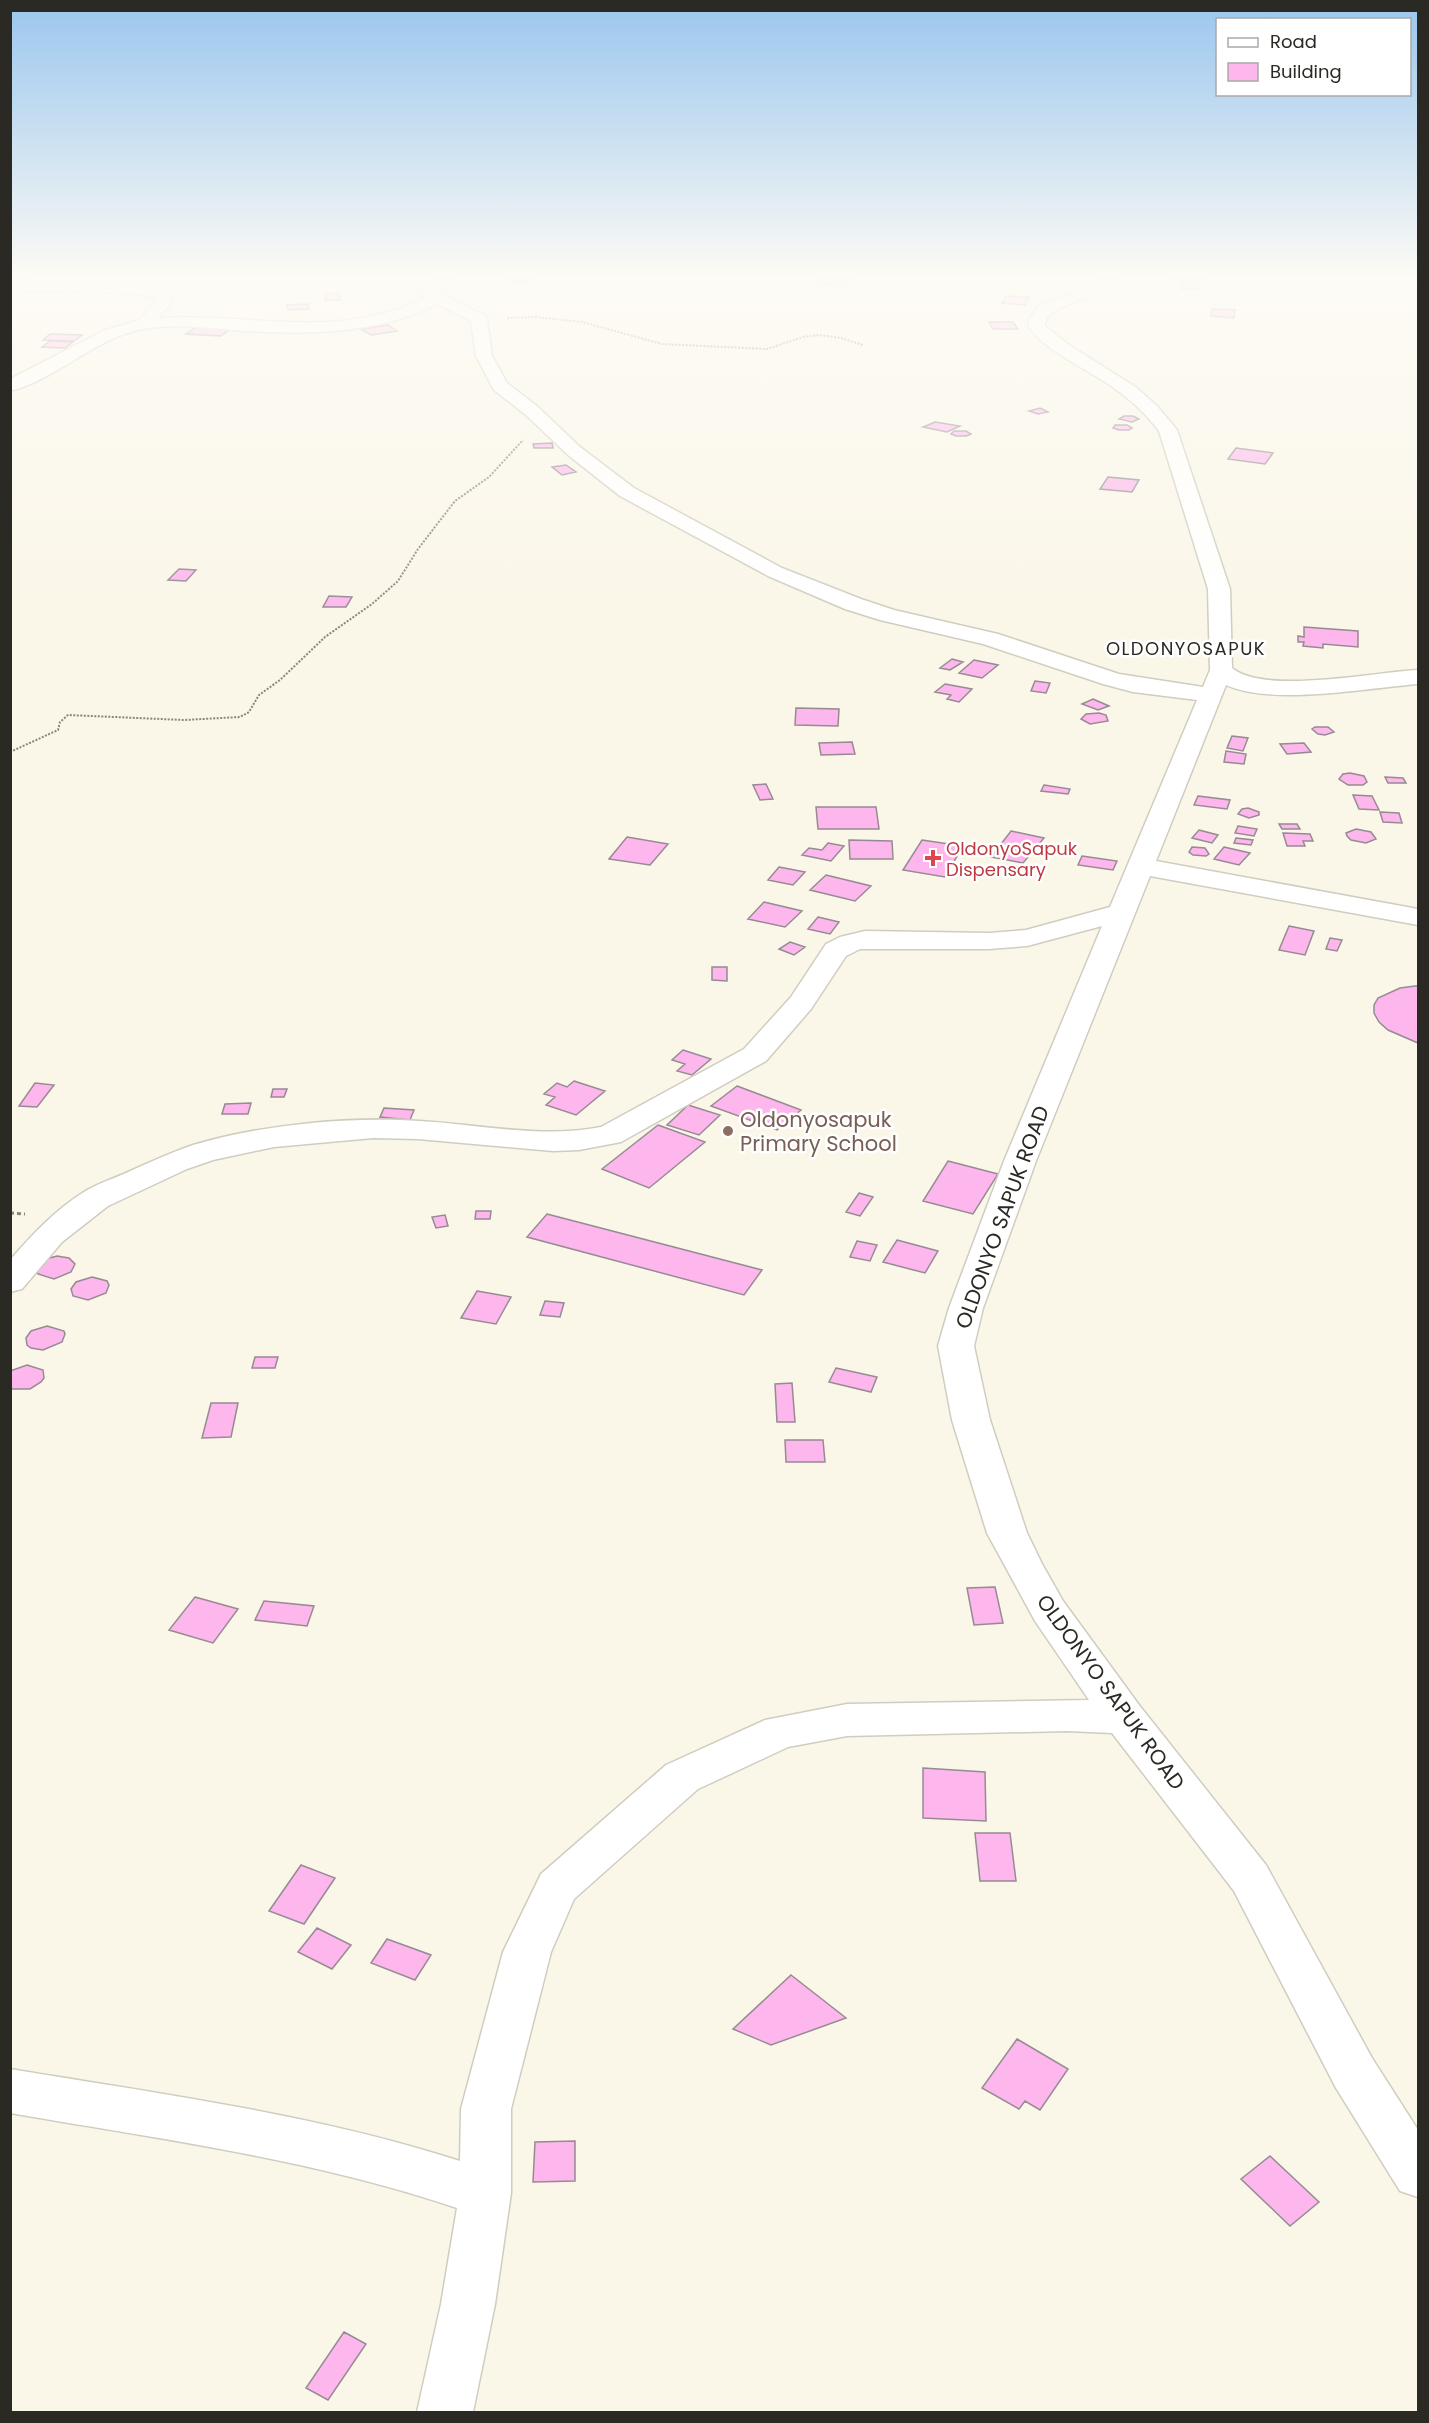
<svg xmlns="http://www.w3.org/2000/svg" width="1429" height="2423" viewBox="0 0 1429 2423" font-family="Poppins,sans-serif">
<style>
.building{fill:#fdb7ed;stroke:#968b93;stroke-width:1.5}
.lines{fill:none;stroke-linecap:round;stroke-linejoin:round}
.street-casing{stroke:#d0cdc0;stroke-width:3}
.path-far1{stroke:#88867d;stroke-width:2;stroke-dasharray:2 1.5;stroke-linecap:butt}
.path{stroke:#88867d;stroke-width:3;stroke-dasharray:4 3;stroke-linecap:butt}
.street{fill:#fff;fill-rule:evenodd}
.health-dot{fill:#e0444e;stroke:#fff;stroke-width:2}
.education-dot{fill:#8d6e63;stroke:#fff;stroke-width:2}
.labels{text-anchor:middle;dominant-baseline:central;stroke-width:5;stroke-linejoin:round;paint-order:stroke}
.far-neighbourhood-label{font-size:18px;letter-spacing:1.5px;fill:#2a2924;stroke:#fff}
.far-health-label{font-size:18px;fill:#be3a42;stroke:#fff;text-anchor:start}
.education-label{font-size:21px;fill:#785e54;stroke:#fff;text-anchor:start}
.street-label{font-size:21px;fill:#2a2924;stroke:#fff}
</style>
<rect width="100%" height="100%" fill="#faf6e8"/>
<path class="building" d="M510 279H532L530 283H508Z
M823 279H854L843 287 816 283Z
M1167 279H1199L1196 283 1166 281Z
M1180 284H1199L1201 289H1182Z
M339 293 340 300H325V294Z
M1006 296 1029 297 1025 305 1002 303Z
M308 304 309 309 288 310 287 305Z
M1212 309 1235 310 1234 318 1211 316Z
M989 322H1013L1018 329H993Z
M388 325 397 331 371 335 361 329Z
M196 327 230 329 221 336 186 334Z
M50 334 82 335 74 341 43 340Z
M50 341 73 342 65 348 42 347Z
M1040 408 1048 412 1038 414 1029 411Z
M1124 416H1133L1139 419 1132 422 1119 419Z
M935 422 960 426 947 432 923 427Z
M1115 425H1127L1132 428 1129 430H1119L1113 428Z
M954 431H966L971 434 966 436H956L951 434Z
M552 443 553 448H534L533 444Z
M1236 448 1273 453 1265 464 1228 459Z
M566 465 576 472 562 475 552 467Z
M1108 477 1139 480 1132 492 1100 489Z
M179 569 196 570 186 581 168 580Z
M329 596 352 597 346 607H323Z
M1304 627 1358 631V647L1323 644V648L1303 646 1304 642H1298V636L1304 637Z
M952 659 963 662 950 670 940 668Z
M974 660 998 665 982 678 959 673Z
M1035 681 1050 683 1046 693 1031 691Z
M945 684 972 689 959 702 947 699 951 695 935 692Z
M1093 699 1109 706 1098 710 1082 704Z
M796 708 839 709 838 726 795 725Z
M1099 713 1106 715 1108 721 1090 724 1081 719 1086 714Z
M1315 727H1328L1334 732 1325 735 1318 734 1312 729Z
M1232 736 1248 738 1243 751 1227 748Z
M852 742 855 754 821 755 819 743Z
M1304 743 1311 752 1287 754 1280 744Z
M1226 751 1246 754 1244 764 1224 762Z
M1350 773 1364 776 1367 782 1363 785H1348L1339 779 1343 774Z
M1385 777 1403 778 1406 783H1388Z
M766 784 773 799 760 800 753 785Z
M1044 785 1070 789 1068 794 1041 791Z
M1353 795 1372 796 1379 810 1359 809Z
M1198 796 1230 800 1227 809 1194 805Z
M816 807H876L879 829H818Z
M1248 808 1259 812V815L1249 818 1238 814 1242 809Z
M1380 812 1399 813 1402 823 1383 822Z
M1279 824H1297L1300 829H1282Z
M1238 826 1257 829 1254 836 1235 833Z
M1356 829 1371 832 1376 839 1366 843 1351 840 1347 836 1346 833Z
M1199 830 1218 835 1212 843 1192 838Z
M1011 831 1044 838 1023 863 991 857Z
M1283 833 1310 834 1313 841H1303L1305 846H1287Z
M627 837 668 844 650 865 609 859Z
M1236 838 1253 840 1251 845 1234 843Z
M849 840 892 841 893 859H850Z
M922 840 963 846 945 877 903 870Z
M828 843 844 846 831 861 802 855 809 848 822 850Z
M1192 847 1205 848 1209 854 1206 856 1193 855 1189 852Z
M1224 847 1250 853 1239 865 1214 859Z
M1082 856 1117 861 1113 870 1078 865Z
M779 867 805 872 793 885 768 880Z
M826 875 871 886 855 901 810 890Z
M764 902 802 911 785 927 748 919Z
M818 917 839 922 830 934 808 929Z
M1289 926 1314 931 1305 955 1279 950Z
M1330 938 1342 940 1337 951 1326 949Z
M790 942 805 947 794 955 779 949Z
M712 967H727V981L712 980Z
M1415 986H1418V1043L1388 1030 1379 1022 1374 1013V1005L1378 998 1400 988Z
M683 1050 711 1059 692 1075 677 1071 685 1064 672 1060Z
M574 1081 605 1091 576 1115 546 1105 555 1097 544 1094 557 1083 567 1087Z
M35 1083 54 1085 37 1107 19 1106Z
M737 1086 801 1110 777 1130 711 1106Z
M273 1089H287L284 1097H271Z
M251 1103 248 1114H222L225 1104Z
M688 1105 720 1115 699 1135 667 1125Z
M384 1108 414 1110 410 1120 380 1117Z
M658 1125 705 1142 649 1188 602 1169Z
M948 1161 998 1174 973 1214 923 1201Z
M859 1193 873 1197 860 1216 846 1212Z
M476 1211H491L490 1219H475Z
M547 1214 762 1270 744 1295 527 1237Z
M445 1215 448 1226 436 1228 432 1217Z
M897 1240 938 1251 925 1273 883 1262Z
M857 1241 877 1245 870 1261 850 1257Z
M57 1256 69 1258 75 1264 71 1272 54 1279 38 1274 37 1271 46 1259Z
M92 1277 107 1281 109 1285 106 1293 88 1300 73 1296 71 1289 76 1282Z
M477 1291 511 1297 496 1324 461 1318Z
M545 1301 564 1303 560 1317 540 1315Z
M47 1326 64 1331 65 1334 62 1342 43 1350 31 1348 27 1345 26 1338 31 1331Z
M255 1357H278L275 1368H252Z
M27 1365 43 1370 44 1378 41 1382 30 1389H10V1371Z
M836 1368 877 1377 871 1392 829 1382Z
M792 1383 795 1422H777L775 1384Z
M211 1403H238L231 1437 202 1438Z
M785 1440H823L825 1462H786Z
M995 1587 1003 1623 974 1625 967 1588Z
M195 1597 238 1609 213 1643 169 1630Z
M264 1601 314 1606 307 1626 255 1620Z
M923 1768 985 1772 986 1821 923 1818Z
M975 1833H1010L1016 1881H980Z
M301 1865 335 1878 304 1924 269 1911Z
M317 1928 351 1945 332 1969 298 1952Z
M387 1939 431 1955 415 1980 371 1963Z
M791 1975 846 2018 771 2045 733 2029Z
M1017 2039 1068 2069 1040 2110 1025 2101 1019 2109 982 2088Z
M575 2141V2181L533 2182 535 2142Z
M1270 2156 1319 2202 1290 2226 1241 2179Z
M344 2332 366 2344 328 2400 306 2388Z"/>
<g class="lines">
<defs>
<path id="street" d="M441 279H459L438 293 485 316 487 319 492 356 507 383 538 407 580 447 634 488 782 568 861 599 894 610 998 634 1119 674 1203 687 1210 670 1208 589 1159 431C1141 407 1118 389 1092 374 1071 361 1044 348 1029 327V319L1040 305 1078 292 1098 279H1113C1099 302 1045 302 1045 326L1066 343 1137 388 1157 406 1177 430 1230 589 1232 668C1264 695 1375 672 1418 670V684C1367 688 1272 706 1226 685L1156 861 1418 909V925L1150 876 1036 1161 983 1308 974 1346 990 1420 1027 1533 1042 1564 1063 1601 1139 1705 1266 1865 1372 2058 1418 2130V2197L1400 2191 1336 2088 1234 1891 1112 1733 1067 1731 847 1736 788 1747 698 1789 574 1899 551 1952 511 2109V2193L495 2304 473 2412H417L441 2304 457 2208C313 2159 160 2139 10 2113V2069C161 2094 314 2114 460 2161L461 2109 503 1952 541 1874 666 1765 765 1720 847 1704 1089 1700 1035 1621 987 1533 952 1420 938 1346 949 1308 1004 1161 1102 926 1027 946 989 949H860L846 956 811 1009 766 1061 621 1142 579 1150 553 1151 418 1139 373 1138 274 1147 213 1160 187 1169 108 1206 62 1242 22 1289 10 1292V1260C32 1235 55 1210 84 1192 97 1184 112 1179 126 1173 148 1163 170 1153 193 1145 260 1125 349 1116 419 1121 479 1124 541 1139 601 1127L744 1049 791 997 826 944 840 937 865 931 989 933 1026 930 1110 907 1197 700 1133 692 1103 684 983 644 880 620 845 609 768 576 620 496 568 455 526 415 494 390 476 356 471 321 437 304C377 334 309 335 244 331 210 328 176 323 143 329 94 338 58 379 10 391V379L103 331 139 320 155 303 156 298 133 293 10 290V280L133 283 169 293 172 296 170 304 158 318C250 312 335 342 425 298L418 293Z"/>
</defs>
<use href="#street" class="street-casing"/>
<path class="path-far1" d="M507 318 535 317 582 322 662 344 767 349 803 337 819 335 841 338 863 345
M10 752 58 730 60 722 68 715 184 720 240 717 249 712 259 695 280 680 325 637 372 604 398 581 418 549 455 501 489 477 523 440"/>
<path class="path" d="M10 1213 25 1214"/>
<use href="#street" class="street"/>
</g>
<linearGradient id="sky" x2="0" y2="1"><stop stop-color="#9ac6ee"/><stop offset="0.45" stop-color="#fdfbf5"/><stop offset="1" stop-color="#fdfbf5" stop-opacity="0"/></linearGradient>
<rect width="1429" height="618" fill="url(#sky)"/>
<path class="health-dot" d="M930 849h6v6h6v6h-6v6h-6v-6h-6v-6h6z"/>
<circle class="education-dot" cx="728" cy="1131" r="6"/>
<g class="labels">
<g class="far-neighbourhood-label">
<text x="1186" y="648">OLDONYOSAPUK</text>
</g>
<g class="far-health-label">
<text x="946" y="848">OldonyoSapuk<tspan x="946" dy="21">Dispensary</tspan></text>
</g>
<g class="education-label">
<text x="740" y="1119">Oldonyosapuk<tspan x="740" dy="24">Primary School</tspan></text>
</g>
<g class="street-label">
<text transform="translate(1002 1217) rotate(-70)">OLDONYO SAPUK ROAD</text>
<text transform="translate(1111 1692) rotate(54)">OLDONYO SAPUK ROAD</text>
</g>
</g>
<rect width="1429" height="2423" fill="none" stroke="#2a2924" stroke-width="24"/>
<rect x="1216" y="18" width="195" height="78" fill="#ffffff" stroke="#aaa9a7" stroke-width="1.5"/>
<rect x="1228" y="38" width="30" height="9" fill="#ffffff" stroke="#aaa9a7" stroke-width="1.5"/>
<text x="1270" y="48" font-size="18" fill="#2a2924">Road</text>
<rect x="1228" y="63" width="30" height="18" fill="#fdb7ed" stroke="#aaa9a7" stroke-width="1.5"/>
<text x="1270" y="78" font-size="18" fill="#2a2924">Building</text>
</svg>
